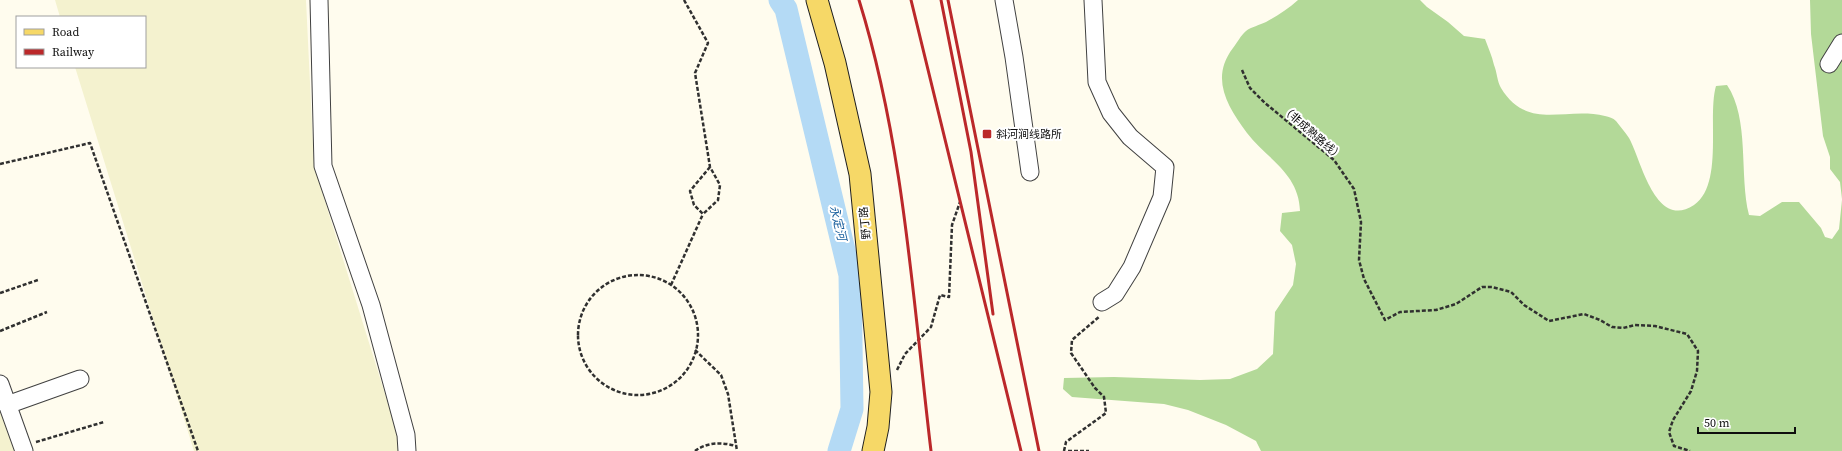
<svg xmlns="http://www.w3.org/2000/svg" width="1842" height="451" viewBox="0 0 1842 451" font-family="'Source Serif 4','Noto Sans SC',serif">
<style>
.farmland{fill:#f4f2cf}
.forest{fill:#b3d998}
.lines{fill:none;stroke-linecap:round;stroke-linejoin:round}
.river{stroke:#b4daf5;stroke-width:23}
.minor-casing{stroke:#414141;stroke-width:19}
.major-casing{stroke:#1f1f1f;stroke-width:23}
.path{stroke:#303030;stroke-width:2.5;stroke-dasharray:4 2;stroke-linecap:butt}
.minor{stroke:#fff;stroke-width:17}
.major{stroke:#f6d867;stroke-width:21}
.rail{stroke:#bb282a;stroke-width:3}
.poi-dot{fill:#bb282a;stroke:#fff;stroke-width:1.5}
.labels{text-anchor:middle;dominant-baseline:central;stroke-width:4;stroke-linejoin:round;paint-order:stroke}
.street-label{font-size:11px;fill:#0e0e0e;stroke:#fff}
.poi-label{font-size:11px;fill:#0e0e0e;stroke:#fff;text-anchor:start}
.water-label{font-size:12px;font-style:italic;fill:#195f9d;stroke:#fff}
</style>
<rect width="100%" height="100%" fill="#fffcee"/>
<path class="farmland" d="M55 0H306L314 166 399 439 400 451H194L75 67H145V17H60Z
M0 403 17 451H0Z"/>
<path class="forest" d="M1298 0H1420L1427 7 1448 22 1464 36 1485 39C1488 47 1492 56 1494 65 1497 72 1497 81 1501 88 1528 132 1565 106 1605 116 1609 117 1613 118 1616 121 1620 126 1625 132 1629 138 1641 159 1655 231 1694 205 1724 184 1707 117 1716 86L1727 85C1750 119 1739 175 1749 215L1760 216 1782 202H1799L1821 228 1825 237 1832 239 1839 229 1842 200V451H1261L1256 441 1226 425 1188 410 1164 404 1072 397 1063 389 1064 378 1114 377 1200 380 1230 379 1257 369 1273 354 1275 312 1293 285 1296 264 1292 245 1280 231 1282 213 1300 211C1299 173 1267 159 1247 133 1227 106 1210 78 1233 48 1237 43 1241 35 1246 31 1251 27 1260 25 1266 22 1277 16 1288 9 1298 0Z
M1810 0H1842V199L1840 182 1830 169V157L1823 136 1811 34Z"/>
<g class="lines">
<path class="river" d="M780 0 786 9 850 275 852 409 839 451"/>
<defs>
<path id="minor" d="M319 0 323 166 371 305 406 435 407 451
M1004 0 1014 57 1030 172
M1093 0 1097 82 1111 113 1130 137 1165 167 1162 197 1132 267 1115 294 1102 302
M1829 64 1842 43
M0 384 24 451
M7 405 80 379"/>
<path id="major" d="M817 0 835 63 860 174 881 392 878 427 873 451"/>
</defs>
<use href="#minor" class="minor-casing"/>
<use href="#major" class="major-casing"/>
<path class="path" d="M684 0 708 43 695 73 710 167 720 185 718 200 703 214 694 205 690 191 710 167
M1242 70 1250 88 1265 103 1334 160 1354 189 1361 222 1359 260 1364 279 1385 320 1400 312 1436 310 1456 304 1482 287H1492L1511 292 1524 305 1549 321 1584 314 1600 320 1612 327 1623 328 1635 325 1655 326 1687 334 1698 351 1697 371 1691 391 1673 420 1669 432 1674 446 1690 451
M0 164 90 143 198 451
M578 335a60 60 0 1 1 120 0a60 60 0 1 1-120 0Z
M671 285 703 214
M0 293 38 280
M0 331 47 312
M695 350 721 375 728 394 737 451
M897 370 905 354 931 327 940 295 949 297 952 225 960 202
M36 442 104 422
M695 451C707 442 722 442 736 446
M1064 451 1066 442 1106 413 1104 397 1095 388 1071 353 1072 340 1100 316
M1068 451H1089"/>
<use href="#minor" class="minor"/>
<use href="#major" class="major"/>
<path class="rail" d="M859 0C904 145 913 301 931 451
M911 0 1021 451
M941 0 971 152 993 314
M948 0 1039 451"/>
</g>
<rect class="poi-dot" x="982" y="129" width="10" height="10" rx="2"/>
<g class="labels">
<g class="street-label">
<text transform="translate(1312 133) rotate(41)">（非成熟路线）</text>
<text transform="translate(865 223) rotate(-96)">野丁路</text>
</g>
<g class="poi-label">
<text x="996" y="134">斜河涧线路所</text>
</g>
<g class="water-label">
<text transform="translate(838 223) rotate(76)">永定河</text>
</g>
</g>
<rect x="16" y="16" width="130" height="52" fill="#ffffff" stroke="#9f9f9f"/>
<rect x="24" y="29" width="20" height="6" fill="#f6d867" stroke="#9f9f9f"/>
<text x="52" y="36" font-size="12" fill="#0e0e0e">Road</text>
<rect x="24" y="49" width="20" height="6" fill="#bb282a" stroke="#9f9f9f"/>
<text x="52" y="56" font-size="12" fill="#0e0e0e">Railway</text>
<path d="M1698 427v6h97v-6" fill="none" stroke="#0e0e0e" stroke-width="2"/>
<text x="1704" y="427" font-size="12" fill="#0e0e0e" stroke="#ffffff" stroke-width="3" paint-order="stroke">50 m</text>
</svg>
